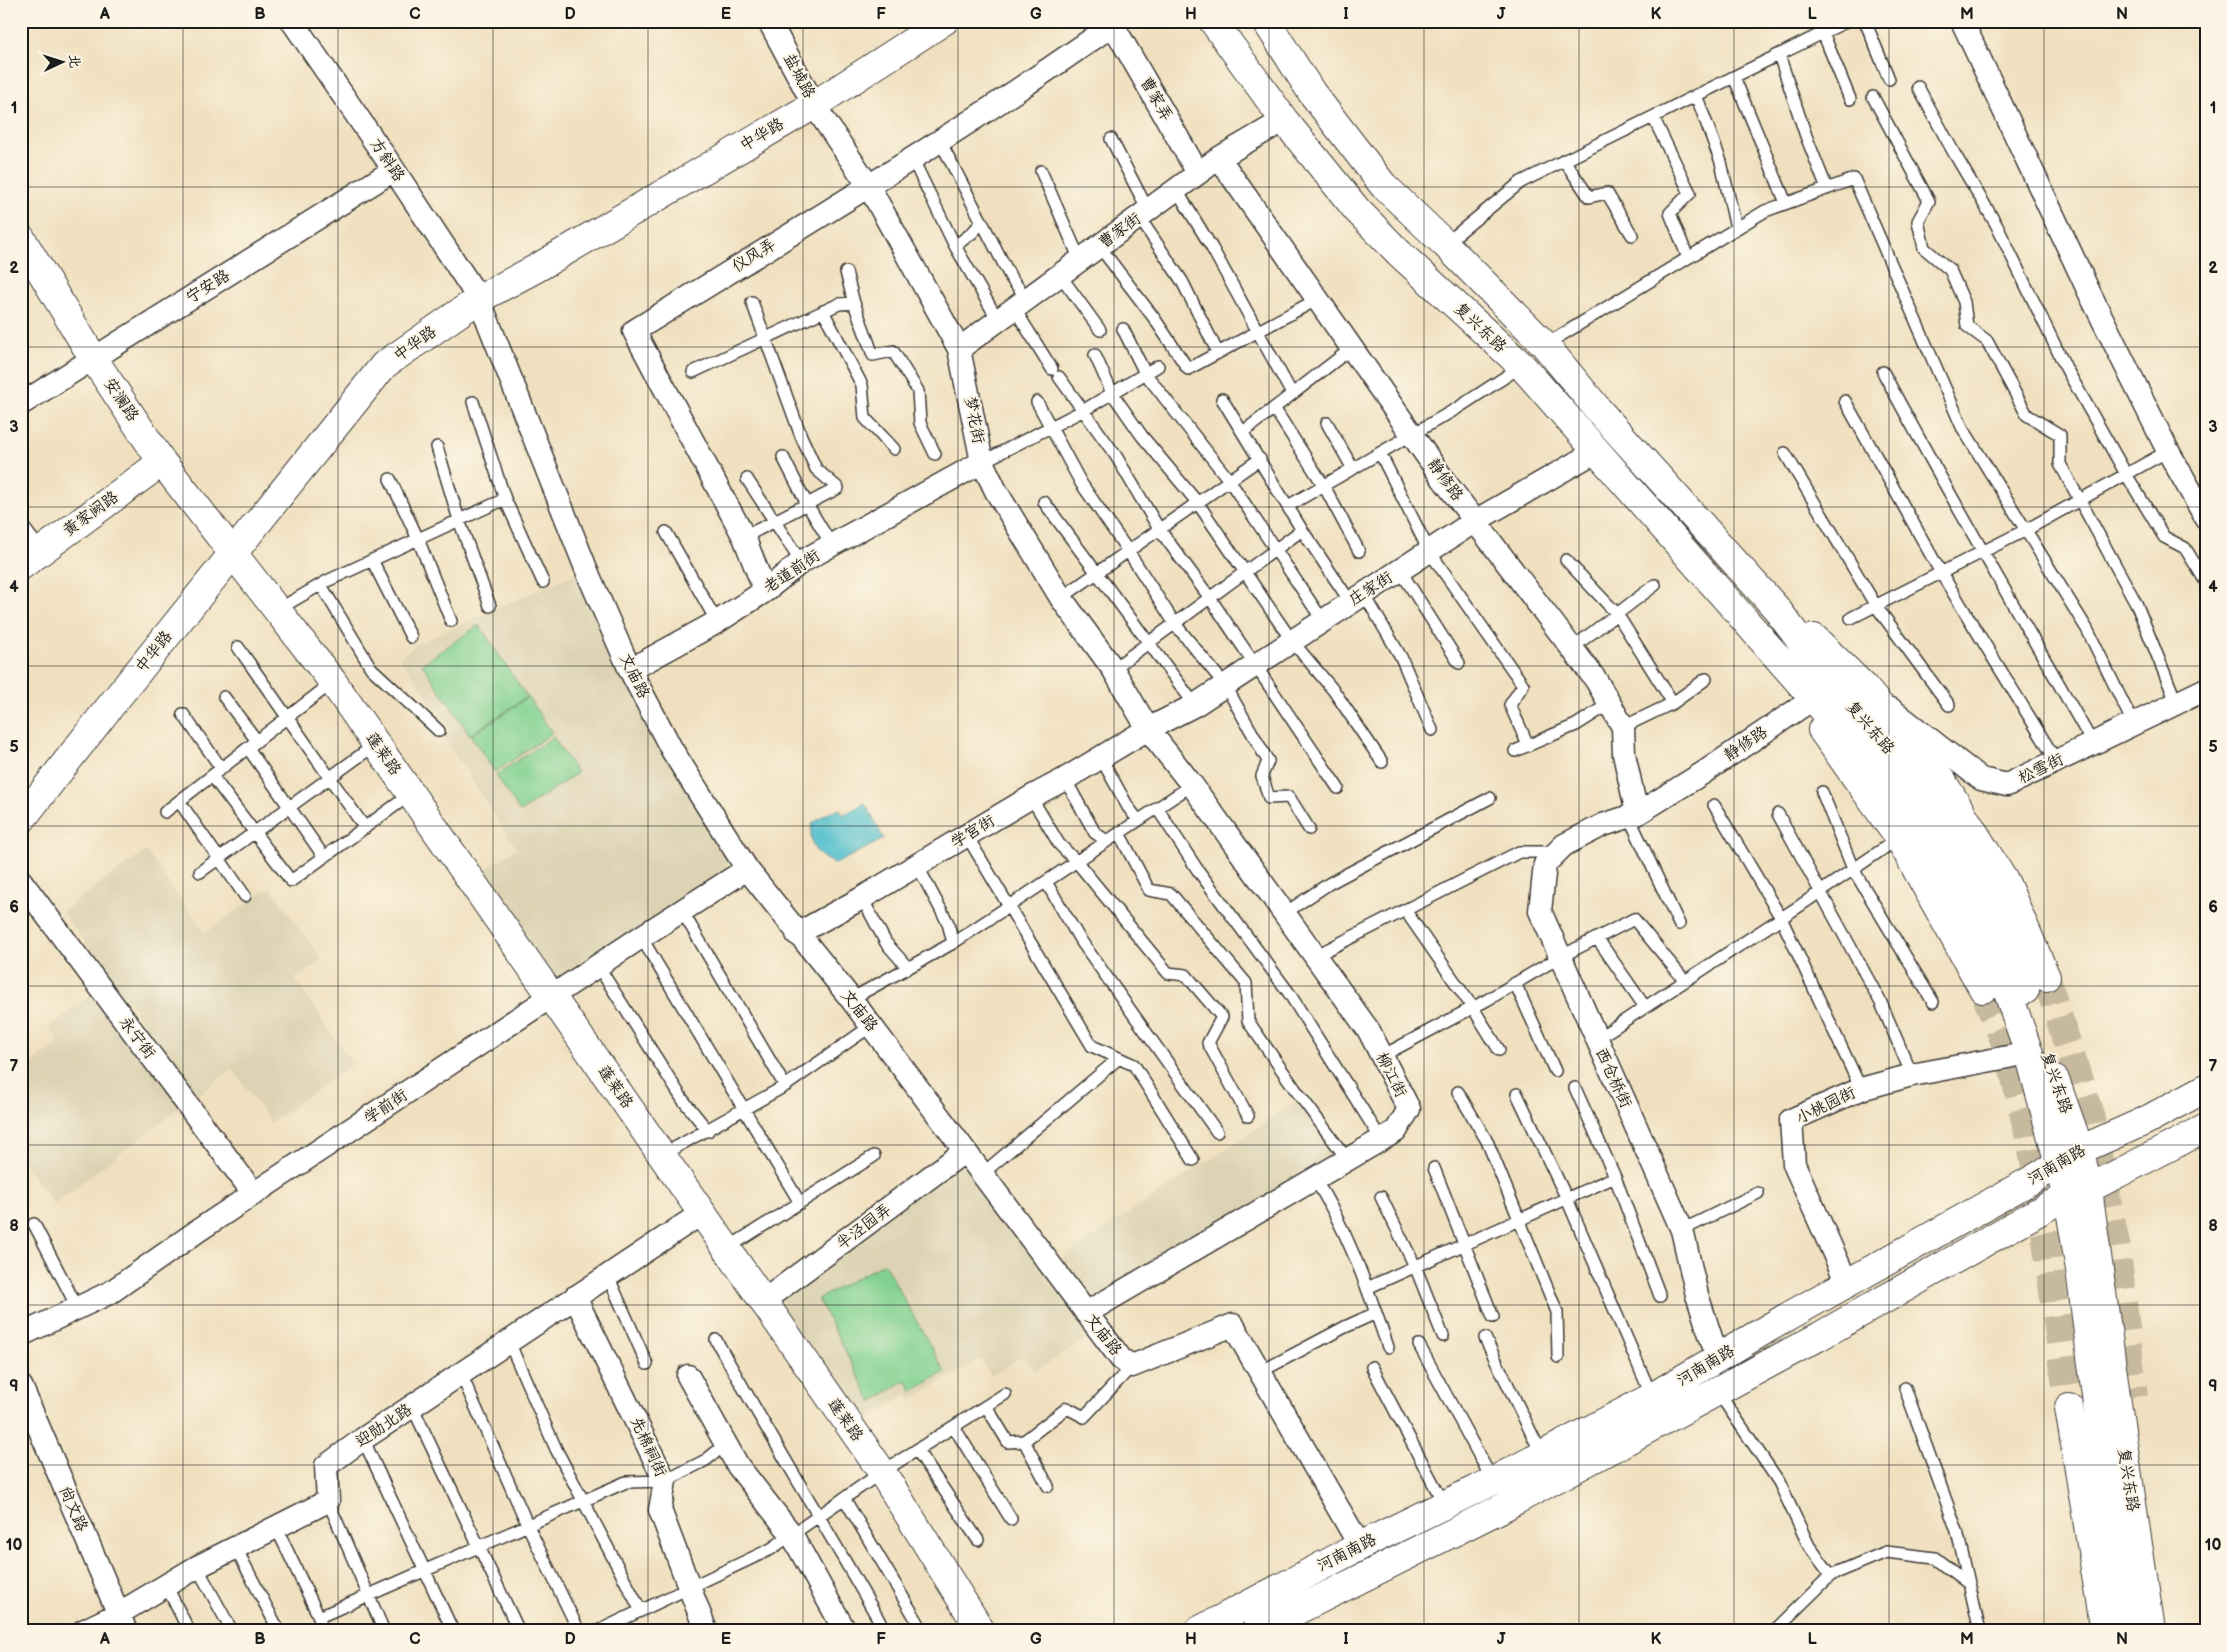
<svg xmlns="http://www.w3.org/2000/svg" width="2227" height="1652" viewBox="0 0 2227 1652" font-family="'Balsamiq Sans','LXGW WenKai TC',sans-serif">
<style>
.built{fill:#ddd3b4}
.green{fill:#82d191;stroke:#4f7656}
.water{fill:#53bfcd;stroke:#386e74}
.lines{fill:none;stroke-linecap:round;stroke-linejoin:round}
.secondary-tunnel{stroke:#c6b99e;stroke-width:28;stroke-dasharray:28 14;stroke-linecap:butt}
.service-casing{stroke:#3c3934;stroke-width:14}
.minor-casing{stroke:#3c3934;stroke-width:25}
.tertiary-casing{stroke:#3c3934;stroke-width:30}
.secondary-casing{stroke:#3c3934;stroke-width:30}
.service{stroke:#fff;stroke-width:11}
.minor{stroke:#fff;stroke-width:22}
.tertiary{stroke:#fff;stroke-width:28}
.secondary{stroke:#fff;stroke-width:28}
.grid{fill:none;stroke:#1c1c1c;stroke-width:1;stroke-opacity:0.55}
.labels{text-anchor:middle;dominant-baseline:central;stroke-width:4;stroke-linejoin:round;paint-order:stroke}
.street-label{font-size:16px;fill:#1c1c1c;stroke:#fcf5e5}
.neatline{fill:none;stroke:#1c1c1c;stroke-width:2}
.grid-label{font-size:16px;text-anchor:middle;font-weight:bold;fill:#1c1c1c}
</style>
<rect width="100%" height="100%" fill="#fcf5e5"/>
<filter id="ink" filterUnits="userSpaceOnUse"><feTurbulence type="fractalNoise" baseFrequency=".02" numOctaves="2"/><feDisplacementMap in="SourceGraphic" scale="10" xChannelSelector="R" yChannelSelector="G"/><feConvolveMatrix kernelMatrix="1 2 1 2 8 2 1 2 1" color-interpolation-filters="sRGB"/></filter>
<filter id="wash" filterUnits="userSpaceOnUse"><feTurbulence type="fractalNoise" baseFrequency=".0096" numOctaves="4" result="noise"/><feDisplacementMap in="SourceGraphic" scale="20" xChannelSelector="R" yChannelSelector="G"/><feGaussianBlur stdDeviation="1.12" result="paint"/><feColorMatrix in="noise" values="0 0 0 0 0 0 0 0 0 0 0 0 0 0 0 0 0 1.4 0 .05"/><feComposite in="paint" operator="in"/></filter>
<g filter="url(#wash)">
<rect width="100%" height="100%" fill="#f0e0bf"/>
<path class="built" d="M576 573 729 858 725 873 556 985 478 874 516 848 443 736 451 729 400 658 415 645Z
M146 851 205 933 270 887 322 960 295 979 352 1064 271 1123 232 1068 197 1096 62 911Z
M95 992 182 1106 54 1204 21 1161V1072L60 1042 49 1027Z
M1296 1102 1338 1158 1087 1313 1099 1330 1035 1371 1024 1355 991 1376 980 1359 911 1400 907 1394 859 1425 777 1303 964 1158 1051 1265Z"/>
<path class="green" d="M479 625 527 697 470 735 422 664Z
M528 697 552 733 495 772 471 736Z
M553 737 577 773 520 812 496 775Z
M884 1263 945 1372 912 1391 906 1380 872 1402 818 1299Z"/>
<path class="water" d="M865 803 884 839 835 864C816 855 808 846 812 824L824 815 840 809 843 815Z"/>
</g>
<g filter="url(#ink)">
<g class="lines">
<path class="secondary-tunnel" d="M2046 977 2090 1115 2116 1244 2134 1397
M1983 989 2008 1050 2031 1145 2041 1204 2069 1408"/>
<defs>
<path id="service" d="M1865 21 1889 79
M1823 33 1850 99
M1779 55 1806 136 1827 189
M1734 77 1786 203
M1918 87 1954 153 1996 224 2067 370 2126 474 2164 537 2185 548 2206 582
M1696 95 1721 162 1736 228
M1873 97 1929 201 1918 221 1924 248 1950 270 1964 302 1967 326 1987 341 2027 415 2060 435V464L2136 603 2177 704
M1653 117 1690 193 1670 213 1688 258
M1111 139 1148 210
M940 141 1011 278 1027 299
M913 160 955 246 998 320
M1564 160 1589 197 1607 193 1632 235
M1041 171 1080 260
M1176 189 1212 248 1292 394
M1139 217 1182 281 1218 353
M1445 244 1521 182 1847 21
M955 246 972 233 982 222
M1099 246 1154 318 1188 369 1318 299
M846 272 854 303 873 355 893 351 918 391 920 423 935 454
M1060 275 1100 330
M1014 308 1052 369
M823 311 862 385 865 418 894 449
M1123 329 1145 373 1229 480 1323 621
M1545 345 1765 211 1854 179 1962 427 2087 629 2134 725
M1095 355 1112 393 1142 436 1197 502 1292 641 1334 691 1382 762
M693 372 839 304 854 303
M1883 372C1950 498 2023 620 2093 744
M1059 377 1116 456 1159 529 1210 598 1338 788
M1222 399 1302 530 1351 603
M1845 401 1941 573 2057 762
M473 402 505 499 543 582
M1037 402 1081 483 1128 551 1175 624 1225 685 1268 761 1262 776 1269 798 1289 797 1309 829
M1274 408 1324 486 1359 551
M1327 423 1353 469
M1243 432 1352 348
M437 447 459 520 490 606
M1380 453 1429 551 1523 685 1510 705 1528 745
M1785 453 1876 606 1949 705
M783 457 807 504 832 546
M982 462 1084 410 1158 366
M390 479 418 539 451 621
M747 479 801 562
M1044 502 1195 705
M1288 506 1456 409 1522 366
M666 532 717 622
M744 537 838 488 816 469 801 436 752 302
M372 560 411 637
M1566 560 1617 614 1673 703
M1400 570 1459 663
M321 585 371 668 439 731
M1364 594 1401 657 1432 730
M1061 598 1260 459
M277 610 327 581 505 499
M1851 618 2026 530 2168 451
M238 647 365 828
M1572 648 1655 585
M1113 669 1302 530
M224 697 257 741
M183 714 221 768
M1623 727 1673 703 1706 679
M248 748 324 857
M1515 751 1576 725 1609 704
M1101 758 1128 807 1138 820
M212 776 291 881 411 794
M1065 779 1095 833 1107 841
M1822 792 1853 869 1933 1002
M1031 797 1059 844 1076 861 1168 973 1186 975 1222 1017 1208 1043 1248 1116
M179 801 245 896
M1714 805 1781 918 1861 1089
M1157 808 1197 869 1289 993 1381 1139
M165 812 333 682
M1778 814 1881 1003 1912 1075
M1629 817 1679 924
M1119 833 1149 890 1171 894 1246 983 1248 1021 1295 1089 1347 1159
M967 836 1092 1046 1134 1065 1193 1160
M917 865 948 923 953 943
M200 872 376 744
M1046 882 1079 938 1217 1132
M862 898 886 943 908 968
M1405 910 1473 1008 1499 1050
M682 911 785 1086
M1285 913 1330 883 1490 798
M641 937 800 1203
M1597 938 1645 1007
M1315 956 1519 852H1556
M598 966 683 1100 708 1131
M1515 983 1555 1071
M851 999 953 943 1192 785
M1595 1040 1798 907 1899 838
M1382 1056 1487 1000 1560 957 1634 919 1685 981
M1575 1088 1615 1177 1660 1296
M1458 1092 1487 1141 1557 1312 1558 1357
M1517 1094 1567 1199 1652 1397
M662 1155 785 1086 871 1026
M1434 1168 1493 1317
M982 1174 1119 1058
M1314 1178C1348 1230 1368 1290 1388 1347
M1381 1197 1415 1266 1443 1336
M34 1224 78 1309
M1682 1230 1758 1193
M726 1249 874 1156
M608 1276 647 1364
M1367 1288 1615 1177
M1485 1338 1542 1455
M716 1340C771 1438 830 1533 885 1631
M509 1342 556 1449 641 1611
M1419 1345 1493 1481
M1372 1367 1444 1504
M1260 1372 1345 1327 1376 1313
M461 1374 528 1526 579 1631
M1905 1388 1957 1531 1980 1631
M1718 1392 1779 1482 1809 1546 1831 1575
M412 1406 519 1631
M986 1406 1008 1442 1024 1441 1048 1486
M954 1427 1011 1519
M363 1439 453 1631
M1024 1441 1067 1408 1084 1417 1132 1366
M917 1450 978 1540
M844 1498 923 1631
M328 1501 384 1631
M276 1527 319 1617
M236 1548 279 1631
M197 1567 232 1631
M166 1585 189 1631
M322 1631 319 1617 626 1482 665 1481 706 1460 726 1444
M598 1631 771 1549 882 1472 1005 1394
M1774 1631 1831 1575 1886 1552 1935 1558 1969 1584"/>
<path id="minor" d="M292 21 394 170 479 299 589 576 630 670 672 750 747 869 851 999 1121 1359 1132 1366 1233 1325 1360 1546
M769 21 814 105 868 185 959 349 982 462 996 491 1061 598 1113 669 1148 729 1192 785 1369 1031 1409 1109 1396 1131 1086 1313
M1962 21 2090 294 2168 451 2206 518
M1113 25 1198 173
M1219 158 1443 479 1596 680 1623 727 1624 754 1637 814
M959 349 1219 158 1284 120
M21 404 394 170
M21 533 37 554
M765 591 744 537 634 331C797 230 962 132 1118 21
M630 670 717 622 765 591 801 562 982 462
M1891 709 1981 779 2007 785 2206 689
M21 881 254 1194
M797 934 862 898 1031 797 1065 779 1148 729 1195 705 1475 521 1595 452
M1847 1283 1794 1164 1791 1120 1861 1089 1912 1075 2029 1053
M575 1297 665 1481 660 1510 706 1631
M762 1302 965 1151
M21 1335 111 1292 199 1230 641 937 747 869
M1718 1359 1697 1295 1682 1230 1540 911 1545 864 1564 845 1603 825 1637 814 1703 773 1804 705
M688 1376 738 1466 792 1535 845 1631
M21 1386 126 1631
M83 1631 118 1614 197 1567 328 1501 326 1466 363 1439 702 1213"/>
<path id="tertiary" d="M21 238 93 358 162 462 333 682 882 1472 981 1631
M21 566 162 462
M21 820 104 714 384 365 479 299 535 269 814 105 944 21"/>
<path id="secondary" d="M1213 21 1284 120 1357 210 1400 254 1522 366 1879 773 1916 819 1963 896 2007 990 2029 1053 2068 1197 2080 1270 2126 1631
M1266 21 1312 93 1383 185 1445 244 1545 345 1600 412 1776 608 1843 698 1926 793 1981 880 2025 990
M1814 638 1864 687 1942 781 2006 884 2046 977
M1822 730 1899 838 1983 989
M2055 1080 2080 1150 2088 1189 2117 1403 2151 1631
M2069 1408 2105 1631
M1198 1631 1360 1546 1493 1481 1652 1397 1787 1317 2035 1178 2080 1150 2145 1121 2206 1088
M1256 1631 1500 1509 1820 1336 2050 1205 2088 1189 2206 1128"/>
</defs>
<use href="#service" class="service-casing"/>
<use href="#minor" class="minor-casing"/>
<use href="#tertiary" class="tertiary-casing"/>
<use href="#secondary" class="secondary-casing"/>
<use href="#service" class="service"/>
<use href="#minor" class="minor"/>
<use href="#tertiary" class="tertiary"/>
<use href="#secondary" class="secondary"/>
</g>
</g>
<path class="grid" d="M183 21V1631M338 21V1631M493 21V1631M648 21V1631M803 21V1631M958 21V1631M1114 21V1631M1269 21V1631M1424 21V1631M1579 21V1631M1734 21V1631M1889 21V1631M2044 21V1631M21 187H2206M21 347H2206M21 507H2206M21 666H2206M21 826H2206M21 986H2206M21 1145H2206M21 1305H2206M21 1465H2206"/>
<g class="labels">
<g class="street-label">
<text transform="translate(799 76) rotate(62)">盐城路</text>
<text transform="translate(1156 99) rotate(60)">曹家弄</text>
<text transform="translate(762 135) rotate(-31)">中华路</text>
<text transform="translate(387 160) rotate(56)">方斜路</text>
<text transform="translate(1120 231) rotate(-36)">曹家街</text>
<text transform="translate(754 256) rotate(-32)">仪风弄</text>
<text transform="translate(208 287) rotate(-32)">宁安路</text>
<text transform="translate(1480 328) rotate(43)">复兴东路</text>
<text transform="translate(415 344) rotate(-35)">中华路</text>
<text transform="translate(121 400) rotate(56)">安澜路</text>
<text transform="translate(974 420) rotate(79)">梦花街</text>
<text transform="translate(1445 480) rotate(54)">静修路</text>
<text transform="translate(91 514) rotate(-36)">黄家阙路</text>
<text transform="translate(792 572) rotate(-34)">老道前街</text>
<text transform="translate(1371 589) rotate(-33)">庄家街</text>
<text transform="translate(154 652) rotate(-51)">中华路</text>
<text transform="translate(634 676) rotate(64)">文庙路</text>
<text transform="translate(1870 728) rotate(49)">复兴东路</text>
<text transform="translate(1746 744) rotate(-34)">静修路</text>
<text transform="translate(383 754) rotate(55)">蓬莱路</text>
<text transform="translate(2041 769) rotate(-26)">松雪街</text>
<text transform="translate(973 832) rotate(-31)">学宫街</text>
<text transform="translate(859 1011) rotate(52)">文庙路</text>
<text transform="translate(137 1038) rotate(53)">永宁街</text>
<text transform="translate(1391 1075) rotate(63)">柳江街</text>
<text transform="translate(1613 1078) rotate(65)">西仓桥街</text>
<text transform="translate(2056 1083) rotate(71)">复兴东路</text>
<text transform="translate(615 1087) rotate(55)">蓬莱路</text>
<text transform="translate(1826 1106) rotate(-26)">小桃园街</text>
<text transform="translate(386 1107) rotate(-34)">学前街</text>
<text transform="translate(2057 1165) rotate(-30)">河南南路</text>
<text transform="translate(864 1227) rotate(-37)">半泾园弄</text>
<text transform="translate(1103 1335) rotate(52)">文庙路</text>
<text transform="translate(1706 1366) rotate(-31)">河南南路</text>
<text transform="translate(845 1420) rotate(55)">蓬莱路</text>
<text transform="translate(384 1426) rotate(-34)">迎勋北路</text>
<text transform="translate(648 1447) rotate(65)">先棉祠街</text>
<text transform="translate(2128 1480) rotate(81)">复兴东路</text>
<text transform="translate(73 1509) rotate(67)">尚文路</text>
<text transform="translate(1347 1553) rotate(-27)">河南南路</text>
</g>
</g>
<rect width="2227" height="1652" fill="none" stroke="#fcf5e5" stroke-width="55"/>
<g transform="translate(62 62) rotate(86)" stroke="#fcf5e5" stroke-width="4" paint-order="stroke">
<path d="M0-4L9 19L0 12L-9 19Z" fill="#1c1c1c"/>
<text y="-8" font-size="14" font-weight="bold" text-anchor="middle" fill="#1c1c1c">北</text>
</g>
<rect x="28" y="28" width="2172" height="1596" class="neatline"/>
<g class="grid-label">
<text x="105" y="19">A</text>
<text x="260" y="19">B</text>
<text x="415" y="19">C</text>
<text x="570" y="19">D</text>
<text x="726" y="19">E</text>
<text x="881" y="19">F</text>
<text x="1036" y="19">G</text>
<text x="1191" y="19">H</text>
<text x="1346" y="19">I</text>
<text x="1501" y="19">J</text>
<text x="1656" y="19">K</text>
<text x="1812" y="19">L</text>
<text x="1967" y="19">M</text>
<text x="2122" y="19">N</text>
<text x="14" y="113">1</text>
<text x="2213" y="113">1</text>
<text x="14" y="273">2</text>
<text x="2213" y="273">2</text>
<text x="14" y="432">3</text>
<text x="2213" y="432">3</text>
<text x="14" y="592">4</text>
<text x="2213" y="592">4</text>
<text x="14" y="752">5</text>
<text x="2213" y="752">5</text>
<text x="14" y="912">6</text>
<text x="2213" y="912">6</text>
<text x="14" y="1071">7</text>
<text x="2213" y="1071">7</text>
<text x="14" y="1231">8</text>
<text x="2213" y="1231">8</text>
<text x="14" y="1391">9</text>
<text x="2213" y="1391">9</text>
<text x="14" y="1550">10</text>
<text x="2213" y="1550">10</text>
<text x="105" y="1644">A</text>
<text x="260" y="1644">B</text>
<text x="415" y="1644">C</text>
<text x="570" y="1644">D</text>
<text x="726" y="1644">E</text>
<text x="881" y="1644">F</text>
<text x="1036" y="1644">G</text>
<text x="1191" y="1644">H</text>
<text x="1346" y="1644">I</text>
<text x="1501" y="1644">J</text>
<text x="1656" y="1644">K</text>
<text x="1812" y="1644">L</text>
<text x="1967" y="1644">M</text>
<text x="2122" y="1644">N</text>
</g>
</svg>
